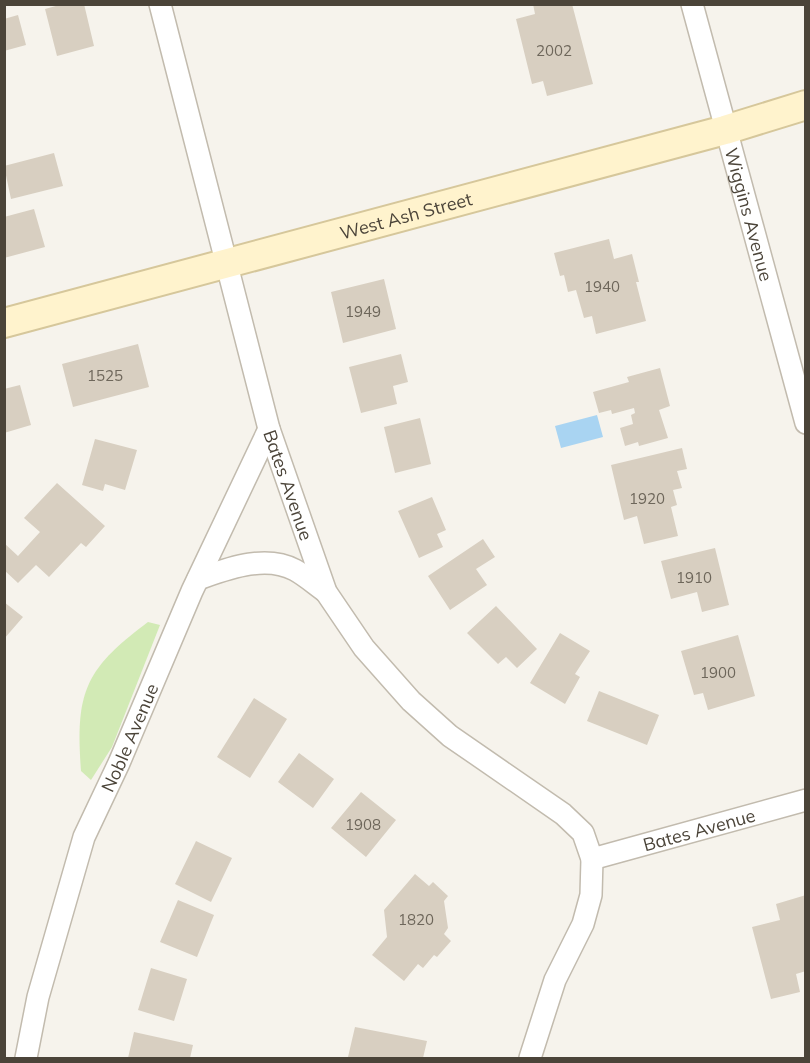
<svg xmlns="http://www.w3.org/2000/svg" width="810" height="1063" viewBox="0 0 810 1063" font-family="Mulish,sans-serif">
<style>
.green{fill:#d2eab5}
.water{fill:#a9d4f2}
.building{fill:#d8cfc1}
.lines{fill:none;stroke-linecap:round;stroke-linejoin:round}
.street-casing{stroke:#c2bbae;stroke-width:24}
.secondary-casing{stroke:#d6c79b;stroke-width:32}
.street{stroke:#fff;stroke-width:21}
.secondary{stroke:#fff3cd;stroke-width:28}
.labels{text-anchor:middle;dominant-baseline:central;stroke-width:5;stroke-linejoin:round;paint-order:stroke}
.number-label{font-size:15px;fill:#6e675b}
.street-label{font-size:18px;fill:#4b4439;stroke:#fff}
</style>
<rect width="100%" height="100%" fill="#f6f3ec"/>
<path class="green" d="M148 622 160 625 112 747 91 780 81 771C75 692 85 669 148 622Z"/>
<path class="water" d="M597 415 603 437 561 448 555 426Z"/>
<path class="building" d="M63 4H84L94 46 57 56 45 9Z
M533 4H572L593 84 547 96 543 81 532 84 516 19 535 14Z
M18 15 26 45 4 51V19Z
M54 153 63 186 11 199 4 166Z
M34 209 45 247 4 258V217Z
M609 239 614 259 632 254 639 282H636L646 321 596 334 592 316 584 318 576 290 568 292 564 275 560 276 554 253Z
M384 279 396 329 343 343 331 292Z
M138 344 149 387 73 407 62 364Z
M401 354 408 382 393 386 397 404 361 413 349 367Z
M660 368 670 406 659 410 668 438 639 446 638 442 625 446 620 428 633 424 631 415 635 413 634 408 612 414 611 410 599 413 593 392 629 382 627 377Z
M20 385 31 425 4 433V389Z
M420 418 431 464 395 473 384 427Z
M95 439 137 450 125 490 105 484 103 491 82 485Z
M682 448 687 469 677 471 682 488 673 490 677 505 671 507 678 536 644 544 637 516 624 520 611 465Z
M57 483 105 526 86 547 81 543 49 577 36 565 18 583 4 570V543L18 556 40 532 24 518Z
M432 497 446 530 437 534 443 547 419 558 398 511Z
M483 539 495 557 476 569 487 585 450 610 428 576Z
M715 548 729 605 702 612 697 592 671 599 661 561Z
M4 602 23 617 4 639Z
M496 606 537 649 517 668 506 657 498 664 467 633Z
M560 633 590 651 575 674 580 677 565 704 530 683Z
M738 635 755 696 708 710 703 693 694 695 681 651Z
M599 691 659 715 647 745 587 721Z
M254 698 287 719 250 778 217 757Z
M299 753 334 779 313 808 278 782Z
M361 792 396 820 366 857 331 828Z
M196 841 232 858 211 902 175 884Z
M415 874 429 886 433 882 448 896 444 901 448 928 444 934 451 941 437 957 434 955 423 968 418 964 404 981 372 955 387 937 384 910Z
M806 895V971L796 974 800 992 771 999 752 927 780 920 776 904Z
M178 900 214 915 197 957 160 942Z
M151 968 187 979 174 1021 138 1010Z
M355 1027 427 1041 423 1058 348 1057Z
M134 1032 193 1045 190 1058H128Z"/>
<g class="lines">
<defs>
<g id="street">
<path id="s1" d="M160 4 269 429 326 592 364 648 411 701 450 736 563 814 583 833 592 859 591 895 583 924 555 980 530 1058"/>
<path id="s2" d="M692 4 806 423"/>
<path d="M198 579C227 569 265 554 295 570 306 576 316 585 326 592"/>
<path id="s3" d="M592 859 806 800"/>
<path id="s4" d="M26 1058 38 997 84 837 119 763 192 591 269 429"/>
</g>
<g id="secondary">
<path id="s5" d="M4 323 725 130 806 105"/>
</g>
</defs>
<use href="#street" class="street-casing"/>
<use href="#secondary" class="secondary-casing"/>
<use href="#street" class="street"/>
<use href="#secondary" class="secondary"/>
</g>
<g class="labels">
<g class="number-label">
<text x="554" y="50">2002</text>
<text x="602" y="286">1940</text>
<text x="363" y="311">1949</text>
<text x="105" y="375">1525</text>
<text x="647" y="498">1920</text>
<text x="694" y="577">1910</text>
<text x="718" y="672">1900</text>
<text x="363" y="824">1908</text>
<text x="416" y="919">1820</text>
</g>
<g class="street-label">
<text stroke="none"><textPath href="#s2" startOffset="218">Wiggins Avenue</textPath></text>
<text stroke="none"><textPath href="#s5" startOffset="416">West Ash Street</textPath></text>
<text stroke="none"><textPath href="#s1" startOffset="498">Bates Avenue</textPath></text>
<text stroke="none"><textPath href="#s4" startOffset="338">Noble Avenue</textPath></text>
<text stroke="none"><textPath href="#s3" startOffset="111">Bates Avenue</textPath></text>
</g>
</g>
<rect width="810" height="1063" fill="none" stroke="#4b4439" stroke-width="12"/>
</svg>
